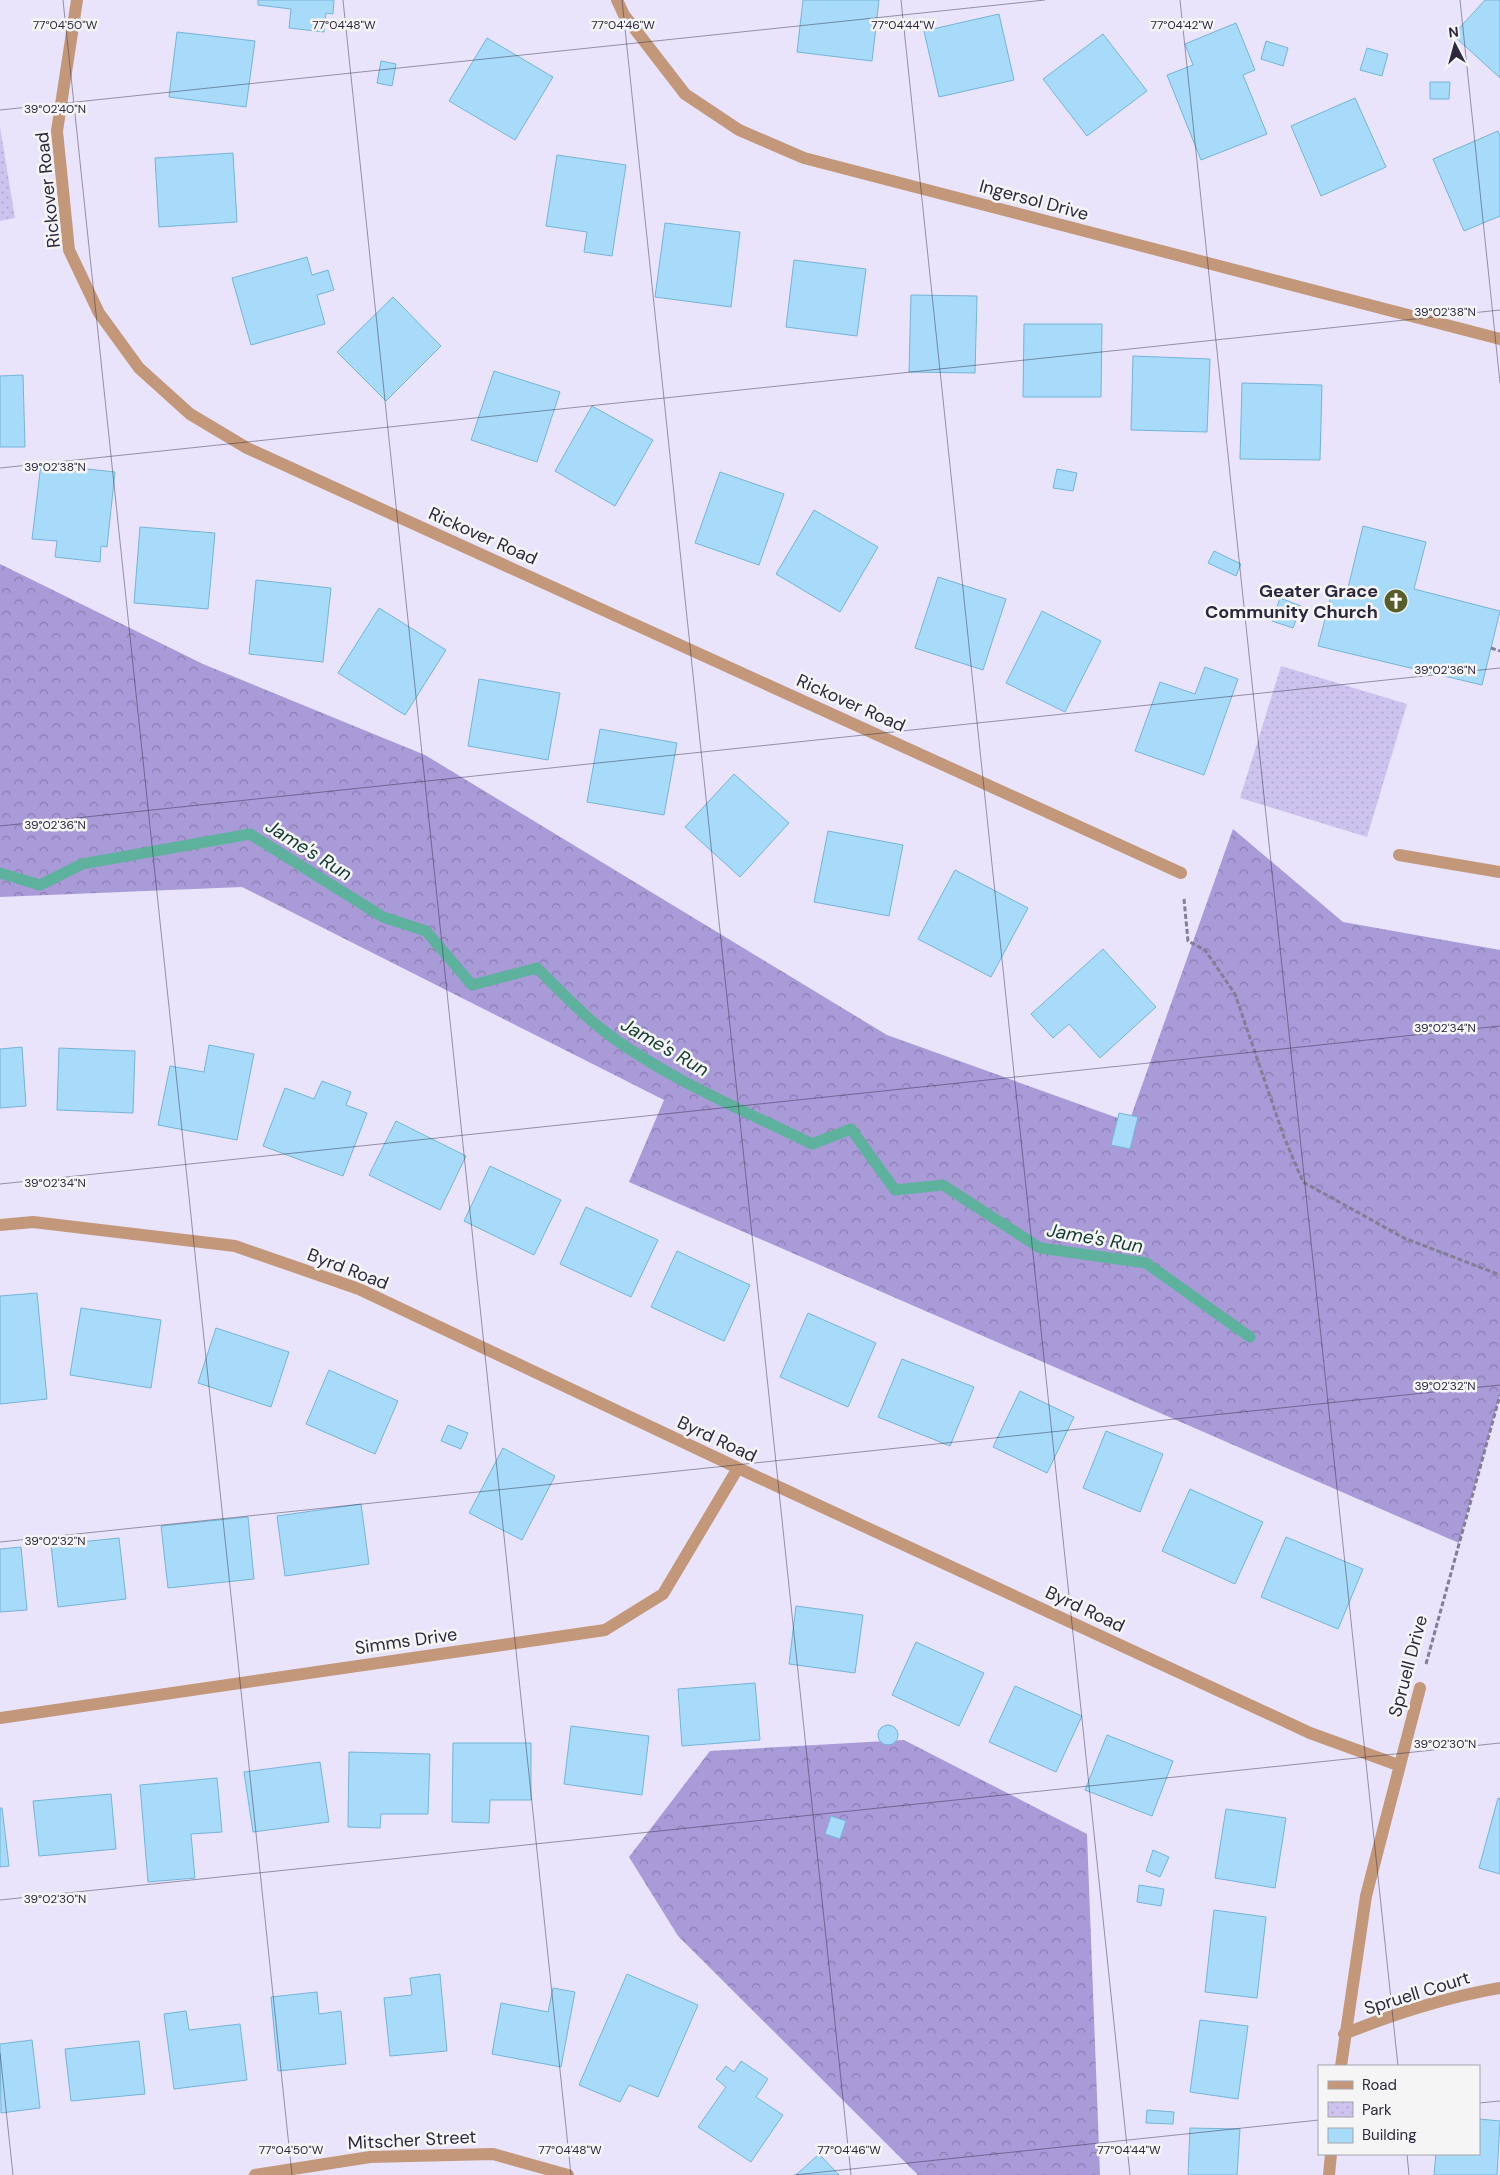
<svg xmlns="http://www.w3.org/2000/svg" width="1500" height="2175" viewBox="0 0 1500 2175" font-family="'DM Sans',sans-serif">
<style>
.forest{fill:url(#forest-crowns)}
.park{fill:url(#park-dots)}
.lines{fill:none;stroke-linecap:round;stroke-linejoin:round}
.stream{stroke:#5eb29d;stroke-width:11}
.building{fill:#a8daf9;stroke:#75b4d8}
.path{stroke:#837e95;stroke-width:3;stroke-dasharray:5 2.5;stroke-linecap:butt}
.minor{stroke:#c3977a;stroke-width:12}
.ticks{fill:none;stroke:#2d283f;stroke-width:1;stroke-opacity:0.45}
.labels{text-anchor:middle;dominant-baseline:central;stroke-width:5;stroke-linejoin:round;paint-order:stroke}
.street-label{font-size:18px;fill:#2d283f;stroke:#f5f5f5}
.poi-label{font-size:18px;font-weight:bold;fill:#2d283f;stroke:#f5f5f5;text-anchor:end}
.water-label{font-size:19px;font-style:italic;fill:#133a31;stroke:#f5f5f5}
.ticks-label{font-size:12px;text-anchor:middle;fill:#2d283f;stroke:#f5f5f5;stroke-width:5;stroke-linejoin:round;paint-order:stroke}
</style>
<defs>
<pattern id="forest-crowns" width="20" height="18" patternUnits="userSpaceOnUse" patternTransform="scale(1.25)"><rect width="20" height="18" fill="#a99ad8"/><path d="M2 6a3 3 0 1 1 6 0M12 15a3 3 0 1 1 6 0" fill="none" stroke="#8a7eb1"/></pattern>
<pattern id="park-dots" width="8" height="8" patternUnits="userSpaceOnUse" patternTransform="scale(1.25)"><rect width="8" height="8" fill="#cdc3ee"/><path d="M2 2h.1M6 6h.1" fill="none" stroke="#b0a8cd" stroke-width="1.8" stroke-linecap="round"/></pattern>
</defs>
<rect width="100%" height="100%" fill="#e9e4fc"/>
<path class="forest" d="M0 564 203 664 425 755 887 1035 1129 1122 1233 829 1343 922 1500 950V1395L1459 1543 629 1182 664 1100 242 887 0 897Z
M904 1740 1087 1834 1100 2175H918L678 1936 629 1857 710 1751Z"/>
<path class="park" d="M0 127 15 218 0 221Z
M1281 666 1407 704 1367 837 1240 798Z"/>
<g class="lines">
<path class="stream" d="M0 873 40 885 82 864 250 834 383 917 426 931 472 985 537 968C559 989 580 1013 604 1031 665 1078 743 1110 812 1144L851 1129 895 1190 943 1185 1040 1248 1146 1263 1250 1337"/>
</g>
<path class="building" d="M258 0H334L333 14 326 13 324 32 289 28 291 9 258 5Z
M803 0H879L872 61 797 52Z
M1485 0H1500V78L1453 35Z
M999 14 1014 80 939 97 924 31Z
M1236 23 1255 70 1243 75 1267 134 1201 160 1167 75 1193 65 1185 44Z
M177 32 255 41 246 107 169 97Z
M1103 34 1147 91 1087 136 1043 79Z
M487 38 553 77 515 140 449 101Z
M1266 41 1288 48 1283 66 1261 59Z
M1367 48 1388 54 1382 76 1360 70Z
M381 61 396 64 392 86 377 83Z
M1430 82H1450L1449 99H1430Z
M1355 98 1386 167 1321 196 1291 126Z
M1498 131 1500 136V216L1464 231 1433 159Z
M233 153 237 222 159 227 155 158Z
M557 155 626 165 612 256 584 252 587 232 546 226Z
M665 223 740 232 731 307 655 297Z
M307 257 312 275 328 270 334 290 317 295 325 324 251 345 232 278Z
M794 260 866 269 857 336 786 327Z
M911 295 977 296 975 373 909 372Z
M393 297 441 346 386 401 337 352Z
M1024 324H1102L1101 397H1023Z
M1133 356 1210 359 1207 432 1131 430Z
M494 371 560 392 537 462 471 440Z
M23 375 25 447H0V376Z
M1242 383 1322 385 1320 460 1240 459Z
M592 406 653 440 615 506 555 471Z
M41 464 115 472 107 547 101 546 100 562 55 557 57 541 32 539Z
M1057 469 1077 473 1073 491 1053 488Z
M720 472 784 494 759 565 695 543Z
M814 510 878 547 840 612 776 574Z
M1363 526 1426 542 1414 589 1500 611 1482 685 1318 646 1333 589 1347 592Z
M140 527 215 533 208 609 134 603Z
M1214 551 1241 564 1236 576 1208 563Z
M938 577 1006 599 983 670 915 648Z
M256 580 331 588 323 662 249 654Z
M1280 598 1301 606 1293 628 1272 621Z
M379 608 446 650 405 715 338 673Z
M1042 611 1101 641 1065 712 1006 683Z
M1205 667 1238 679 1204 775 1135 751 1160 682 1195 694Z
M479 679 560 693 548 760 468 746Z
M600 729 677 743 664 815 587 802Z
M734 774 789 823 740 877 685 827Z
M828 831 903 845 889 916 814 902Z
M955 870 1028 908 991 977 918 939Z
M1103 949 1156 1007 1100 1058 1069 1024 1053 1038 1031 1014Z
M209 1045 254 1054 237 1140 158 1125 170 1066 204 1072Z
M22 1047 26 1106 0 1108V1049Z
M59 1048 135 1051 133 1113 57 1110Z
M322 1081 351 1092 346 1105 367 1113 343 1176 263 1146 285 1088 314 1099Z
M1119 1113 1138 1117 1130 1149 1111 1145Z
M396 1121 466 1156 440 1210 369 1175Z
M490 1166 561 1200 534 1255 464 1221Z
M586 1207 658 1240 631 1297 560 1264Z
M677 1251 750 1285 724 1341 651 1307Z
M37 1293 47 1399 0 1404V1296Z
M81 1308 161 1320 151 1388 70 1375Z
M808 1313 876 1343 848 1407 780 1377Z
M216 1328 289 1352 271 1407 198 1383Z
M902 1359 974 1387 950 1446 878 1417Z
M329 1370 398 1401 375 1454 306 1424Z
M1020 1391 1074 1417 1047 1473 993 1447Z
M448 1425 468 1433 461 1449 441 1441Z
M1106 1431 1163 1454 1140 1512 1083 1488Z
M503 1448 555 1476 522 1540 469 1513Z
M1190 1489 1263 1522 1235 1584 1162 1551Z
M361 1504 369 1564 285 1576 277 1516Z
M248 1517 254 1579 168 1588 161 1526Z
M1286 1537 1363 1569 1338 1629 1261 1597Z
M119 1538 126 1599 58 1607 51 1545Z
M21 1547 27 1610 0 1612V1549Z
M796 1606 863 1615 855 1673 789 1664Z
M916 1642 984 1673 959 1726 892 1695Z
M755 1683 760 1740 682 1746 678 1689Z
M1015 1686 1082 1716 1056 1772 989 1742Z
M878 1735a10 10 0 1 1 20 0a10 10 0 1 1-20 0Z
M571 1726 649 1736 642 1795 564 1784Z
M1107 1735 1173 1761 1152 1816 1085 1790Z
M453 1743H531V1800H490L489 1823 452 1822Z
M349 1752 430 1754 428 1814H381L380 1828 348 1827Z
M320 1762 329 1822 253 1832 244 1772Z
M217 1778 222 1832 191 1834 195 1878 148 1882 140 1785Z
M111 1794 116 1849 39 1856 33 1801Z
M1498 1798 1500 1799V1874L1479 1868Z
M0 1808H2L9 1866 0 1867Z
M1226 1809 1286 1818 1275 1888 1215 1878Z
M831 1816 846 1821 840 1839 825 1834Z
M1153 1850 1169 1857 1160 1877 1146 1871Z
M1139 1885 1164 1889 1161 1906 1137 1902Z
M1214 1910 1266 1917 1257 1998 1205 1992Z
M440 1974 447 2051 390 2056 384 1998 412 1995 410 1978Z
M627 1974 698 2005 658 2097 629 2085 620 2102 579 2085Z
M553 1988 575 1992 561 2067 492 2054 501 2003 548 2012Z
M317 1992 319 2014 341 2011 346 2064 278 2071 271 1997Z
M186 2011 189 2030 240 2024 247 2080 174 2089 164 2014Z
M1200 2020 1248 2026 1238 2099 1190 2092Z
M32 2040 40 2108 1 2113 0 2044Z
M139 2041 145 2094 71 2101 65 2049Z
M741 2061 768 2079 756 2097 783 2115 751 2162 698 2127 726 2087 716 2079 726 2066 734 2072Z
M1147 2110 1174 2112 1173 2124 1146 2123Z
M1479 2119 1500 2121 1497 2175H1434L1436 2154H1479Z
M1190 2128 1240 2129 1237 2175H1188Z
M819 2154 839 2175H796Z"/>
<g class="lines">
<path class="path" d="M1491 648 1500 651
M1184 899 1188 941 1205 950 1235 994 1284 1137 1303 1182 1404 1238 1500 1275
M1426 1664 1500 1395"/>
<path class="minor" d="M77 0 57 131 69 250 99 313 139 368 190 414 247 448 1181 873
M617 0 624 15 685 94 739 130 804 158 1500 339
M1399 855 1500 872
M0 1225 33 1222 235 1246 359 1289 738 1468 1310 1733 1398 1765
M0 1718 605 1630 663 1594 738 1468
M1344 2034C1394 2014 1447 1997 1500 1988
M1341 2066 1366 1896 1420 1688
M255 2175 370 2157 493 2154 568 2175
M1329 2175 1331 2154"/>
</g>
<path class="ticks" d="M63 0 292 2175M343 0 571 2175M622 0 851 2175M901 0 1130 2175M1180 0 1398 2066M1460 0 1500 383M0 110 1045 0M0 468 1500 310M0 826 1500 668M0 1184 1500 1026M0 1542 1500 1385M0 1900 1500 1743M0 2053 13 2175M1479 2103 1500 2101M1407 2154 1409 2175M794 2175 1319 2120"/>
<defs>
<symbol id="church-disc" viewBox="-11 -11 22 22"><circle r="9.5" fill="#575d2b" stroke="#f5f5f5"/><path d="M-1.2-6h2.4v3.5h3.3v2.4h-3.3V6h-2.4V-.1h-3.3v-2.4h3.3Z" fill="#fff"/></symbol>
</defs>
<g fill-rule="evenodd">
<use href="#church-disc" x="1382" y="587" width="28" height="28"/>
</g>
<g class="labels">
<g class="street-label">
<text transform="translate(48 190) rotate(-96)">Rickover Road</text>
<text transform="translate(1034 200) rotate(15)">Ingersol Drive</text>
<text transform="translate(483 536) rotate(24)">Rickover Road</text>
<text transform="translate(851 703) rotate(24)">Rickover Road</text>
<text transform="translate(348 1269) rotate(21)">Byrd Road</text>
<text transform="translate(717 1439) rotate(25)">Byrd Road</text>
<text transform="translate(1085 1609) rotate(25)">Byrd Road</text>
<text transform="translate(406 1641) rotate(-8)">Simms Drive</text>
<text transform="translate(1408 1666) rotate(-75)">Spruell Drive</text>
<text transform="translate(1417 1993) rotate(-17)">Spruell Court</text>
<text transform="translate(412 2140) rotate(-3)">Mitscher Street</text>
</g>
<g class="poi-label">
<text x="1378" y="591">Geater Grace<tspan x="1378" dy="21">Community Church</tspan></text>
</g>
<g class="water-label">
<text transform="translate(309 850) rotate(32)">Jame's Run</text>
<text transform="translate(665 1047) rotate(30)">Jame's Run</text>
<text transform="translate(1095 1238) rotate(10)">Jame's Run</text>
</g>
</g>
<g class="ticks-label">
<text x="65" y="29">77°04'50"W</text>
<text x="344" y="29">77°04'48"W</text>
<text x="623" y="29">77°04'46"W</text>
<text x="903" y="29">77°04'44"W</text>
<text x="1182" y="29">77°04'42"W</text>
<text x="55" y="113">39°02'40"N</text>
<text x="1445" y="316">39°02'38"N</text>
<text x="55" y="471">39°02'38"N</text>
<text x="1445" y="674">39°02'36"N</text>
<text x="55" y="829">39°02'36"N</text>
<text x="1445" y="1032">39°02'34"N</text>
<text x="55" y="1187">39°02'34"N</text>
<text x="1445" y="1390">39°02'32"N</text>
<text x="55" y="1545">39°02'32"N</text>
<text x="1445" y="1748">39°02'30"N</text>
<text x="55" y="1903">39°02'30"N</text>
<text x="291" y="2154">77°04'50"W</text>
<text x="570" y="2154">77°04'48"W</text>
<text x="849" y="2154">77°04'46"W</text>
<text x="1129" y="2154">77°04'44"W</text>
</g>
<rect x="1318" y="2065" width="162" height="90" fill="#f5f5f5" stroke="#a5a3ac"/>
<rect x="1328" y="2081" width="25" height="8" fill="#c3977a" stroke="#a5a3ac"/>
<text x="1362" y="2090" font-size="15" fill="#2d283f">Road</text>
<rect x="1328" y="2102" width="25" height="15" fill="url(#park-dots)" stroke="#a5a3ac"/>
<text x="1362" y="2115" font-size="15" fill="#2d283f">Park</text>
<rect x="1328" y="2128" width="25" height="15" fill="#a8daf9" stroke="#a5a3ac"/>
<text x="1362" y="2140" font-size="15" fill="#2d283f">Building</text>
<g transform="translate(1455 45) rotate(354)" stroke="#f5f5f5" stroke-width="4" paint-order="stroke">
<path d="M0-4L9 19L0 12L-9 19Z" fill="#2d283f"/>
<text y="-8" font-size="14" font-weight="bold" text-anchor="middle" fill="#2d283f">N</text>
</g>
</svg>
